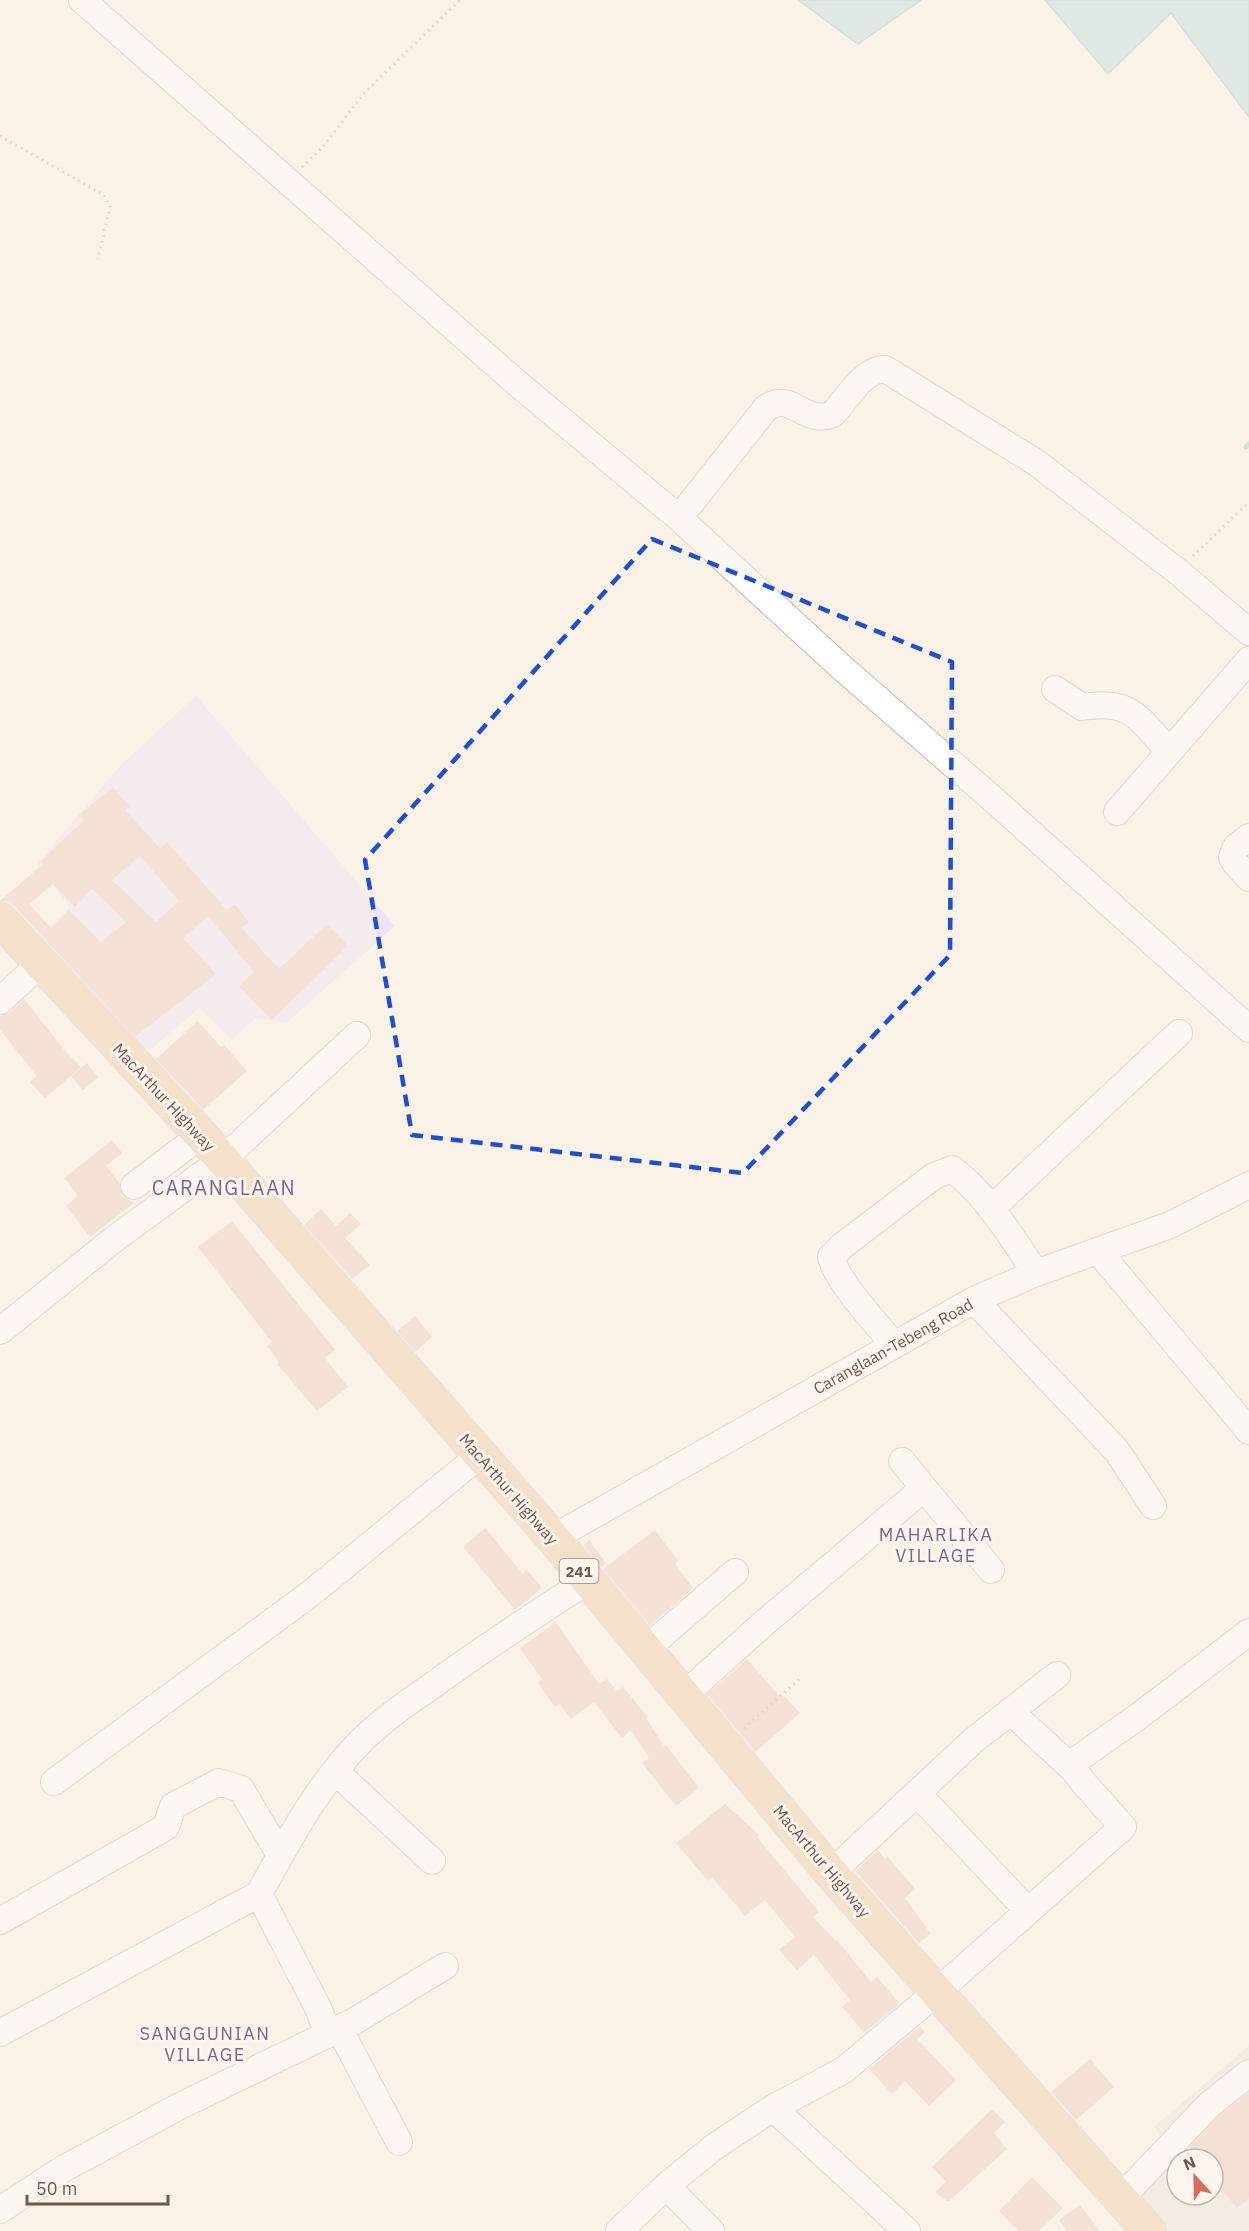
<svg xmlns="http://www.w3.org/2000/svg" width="1249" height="2231" viewBox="0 0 1249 2231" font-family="'IBM Plex Sans',sans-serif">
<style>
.industrial{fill:#eae4e0;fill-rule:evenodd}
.education{fill:#eee4f6}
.water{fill:#bedfe1;stroke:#a5ced1;stroke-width:1.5}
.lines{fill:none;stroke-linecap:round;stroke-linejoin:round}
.stream{stroke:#a5ced1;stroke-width:5}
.building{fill:#eccfc2;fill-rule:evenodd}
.minor-casing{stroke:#cab8ae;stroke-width:28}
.major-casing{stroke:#d7d0cd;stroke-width:36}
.path{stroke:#d0b2a5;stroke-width:3;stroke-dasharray:1.5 4.5;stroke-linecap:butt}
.minor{stroke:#fff;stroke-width:26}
.major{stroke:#f0cfa7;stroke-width:33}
.marked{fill:none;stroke:#1d4ed8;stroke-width:4.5;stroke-dasharray:12 8;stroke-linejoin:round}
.labels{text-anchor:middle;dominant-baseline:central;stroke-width:6;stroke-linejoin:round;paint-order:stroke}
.shield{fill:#fdf5ed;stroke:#9a867e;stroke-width:1.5}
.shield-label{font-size:15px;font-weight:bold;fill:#70574e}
.street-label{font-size:16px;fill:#70574e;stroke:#fdf5ed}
.neighbourhood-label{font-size:18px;letter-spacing:1.5px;fill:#7c668c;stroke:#fdf5ed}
.quarter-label{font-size:20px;letter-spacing:1.5px;fill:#7c668c;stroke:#fdf5ed}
</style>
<rect width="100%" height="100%" fill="#faf1e7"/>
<path class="industrial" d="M1249 2046V2231H1162L1122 2183 1163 2143 1155 2126ZM1177 2159H1213V2195H1177Z"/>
<path class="education" d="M196 696 395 926 286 1023 256 1018 232 1039 199 1008 135 1063 30 945 70 907 37 864 120 766Z"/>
<path class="water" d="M798 0H921L858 44Z
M1045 0H1249V117L1171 13 1108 74Z"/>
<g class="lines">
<path class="stream" d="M1246 447 1249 444"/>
</g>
<path class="building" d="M113 787 130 807 125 810 160 848 167 842 227 910 235 904 249 922 242 928 279 969 327 924 348 946 272 1020 239 986 254 972 208 916 183 938 216 974 135 1037 14 906 6 901H0L43 864 40 862 84 820 79 815ZM140 856 179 901 156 922 112 880ZM53 884 75 907 92 889 126 922 101 942 69 910 51 928 29 904Z
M24 999 65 1051 81 1067 45 1098 30 1082 37 1076 0 1030V1016L10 1012Z
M198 1021 221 1047 224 1045 247 1071 203 1110 156 1059Z
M87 1063 98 1077 83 1090 71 1076Z
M112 1140 122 1153 106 1166 120 1184 122 1196 134 1203 90 1237 66 1206 78 1196 64 1178Z
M321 1209 336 1226 350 1213 361 1224 345 1238 370 1265 352 1279 304 1225Z
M232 1221 335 1350 325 1358 348 1387 317 1411 277 1364 279 1362 267 1346 272 1342 198 1247Z
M415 1316 432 1337 415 1352 397 1331Z
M485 1528 523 1574 527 1570 542 1588 515 1610 463 1547Z
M655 1530 678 1561 675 1564 693 1588 650 1626 603 1569Z
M589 1540 606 1563 601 1567 583 1545Z
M556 1622 599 1684 607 1679 617 1691 623 1687 648 1717 646 1718 664 1746 666 1745 699 1788 676 1806 642 1763 649 1758 631 1730 622 1738 594 1702 571 1719 560 1704 555 1707 538 1683 542 1679 520 1648Z
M747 1659 781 1698 784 1696 800 1713 755 1752 707 1694Z
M725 1804 759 1835 757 1837 819 1912 813 1917 836 1941 837 1940 871 1982 877 1977 900 2004 864 2033 842 2007 850 2000 814 1955 797 1970 779 1950 795 1937 765 1900 745 1916 712 1877 708 1881 676 1843Z
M878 1850 885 1859 888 1857 915 1889 905 1898 931 1934 919 1943 855 1871Z
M920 2026 925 2032 917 2039 956 2080 929 2106 905 2081 892 2094 869 2069Z
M1090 2059 1114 2087 1076 2120 1051 2092Z
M1249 2092V2198L1237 2208 1213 2179V2159H1196L1188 2149 1219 2116Z
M992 2109 1005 2122 994 2133 1007 2149 948 2202 935 2192 946 2182 932 2167Z
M1032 2177 1063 2208 1039 2231H1019L999 2211Z
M1080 2205 1100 2231H1067L1059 2220Z"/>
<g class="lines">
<defs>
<path id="minor" d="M82 0 518 384 679 518 840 666 995 801 1249 1029
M679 518 766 408C793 390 803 426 833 414 847 399 863 369 885 369L1037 463 1177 571 1249 632
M1055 689 1082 707C1132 699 1138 718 1169 751
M1117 812 1249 660
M1249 837 1236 847 1232 857 1235 863 1249 878
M0 1001 41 963
M134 1186 201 1135
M991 1209 1179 1033
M1098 1251 1249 1431
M974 1300 1117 1451 1153 1506
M0 1331 113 1240 222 1160 357 1035
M894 1345C877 1324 837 1282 831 1257L842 1246 934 1176 952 1169C988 1196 1011 1237 1036 1273
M902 1461 991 1570
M553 1538 974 1300 1036 1273 1170 1225 1249 1185
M646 1649 735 1572
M684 1695 763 1624 923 1489
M1069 1765 1139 1716 1249 1632
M336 1772 432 1861
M54 1782 310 1594 480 1455
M917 1793 1028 1911
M831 1873 974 1740 1057 1675
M259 1894 318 2008 328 2033
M0 1921 166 1827 173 1806 219 1782 241 1789 280 1855
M339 2028 399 2142
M0 2033 259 1894C288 1841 318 1785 360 1742 383 1719 410 1701 436 1683 485 1647 536 1614 587 1581
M773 2108 907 2231
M666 2186 711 2231
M1120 2199 1209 2105 1249 2073
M0 2210 63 2169 180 2106 353 2022 445 1966
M619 2231 666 2186 714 2147 773 2108 844 2070 937 1992 1123 1827 1083 1782 1074 1770 1010 1711"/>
<path id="major" d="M0 919 201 1135 553 1538 831 1873 1149 2231"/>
</defs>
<use href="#minor" class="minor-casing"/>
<use href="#major" class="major-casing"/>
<path class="path" d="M0 136 104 195 110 206 98 259
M302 167 322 148 365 92 460 0
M1193 556 1247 504
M744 1728 801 1678"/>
<use href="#minor" class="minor"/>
<use href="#major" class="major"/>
</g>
<path d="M0 0H1249V2231H0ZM652 539 952 662 950 955 743 1173 412 1135 365 860Z" fill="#faf1e7" fill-opacity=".55" fill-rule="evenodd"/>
<path class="marked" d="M652 539 952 662 950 955 743 1173 412 1135 365 860Z"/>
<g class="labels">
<rect class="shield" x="559.5" y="1559" width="39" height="24" rx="4.5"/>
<g class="shield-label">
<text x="579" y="1571">241</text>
</g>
<g class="street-label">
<text transform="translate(164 1097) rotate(47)">MacArthur Highway</text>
<text transform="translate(893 1346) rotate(-29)">Caranglaan-Tebeng Road</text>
<text transform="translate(509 1489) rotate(49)">MacArthur Highway</text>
<text transform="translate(822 1861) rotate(50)">MacArthur Highway</text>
</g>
<g class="neighbourhood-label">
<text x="936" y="1534">MAHARLIKA<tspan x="936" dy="21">VILLAGE</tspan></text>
<text x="205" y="2033">SANGGUNIAN<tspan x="205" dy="21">VILLAGE</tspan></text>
</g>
<g class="quarter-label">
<text x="224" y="1187">CARANGLAAN</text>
</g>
</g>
<g transform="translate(1195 2177) rotate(338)"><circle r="28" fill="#fdf5ed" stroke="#c5b6ad" stroke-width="1.5"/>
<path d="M0-4.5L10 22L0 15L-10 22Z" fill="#d56b5b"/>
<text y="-9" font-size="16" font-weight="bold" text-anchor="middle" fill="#70574e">N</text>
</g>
<path d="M27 2195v9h141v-9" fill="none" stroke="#70574e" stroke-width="3"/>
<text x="36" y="2195" font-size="18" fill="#70574e" stroke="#fdf5ed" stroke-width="4.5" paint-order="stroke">50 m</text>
</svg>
